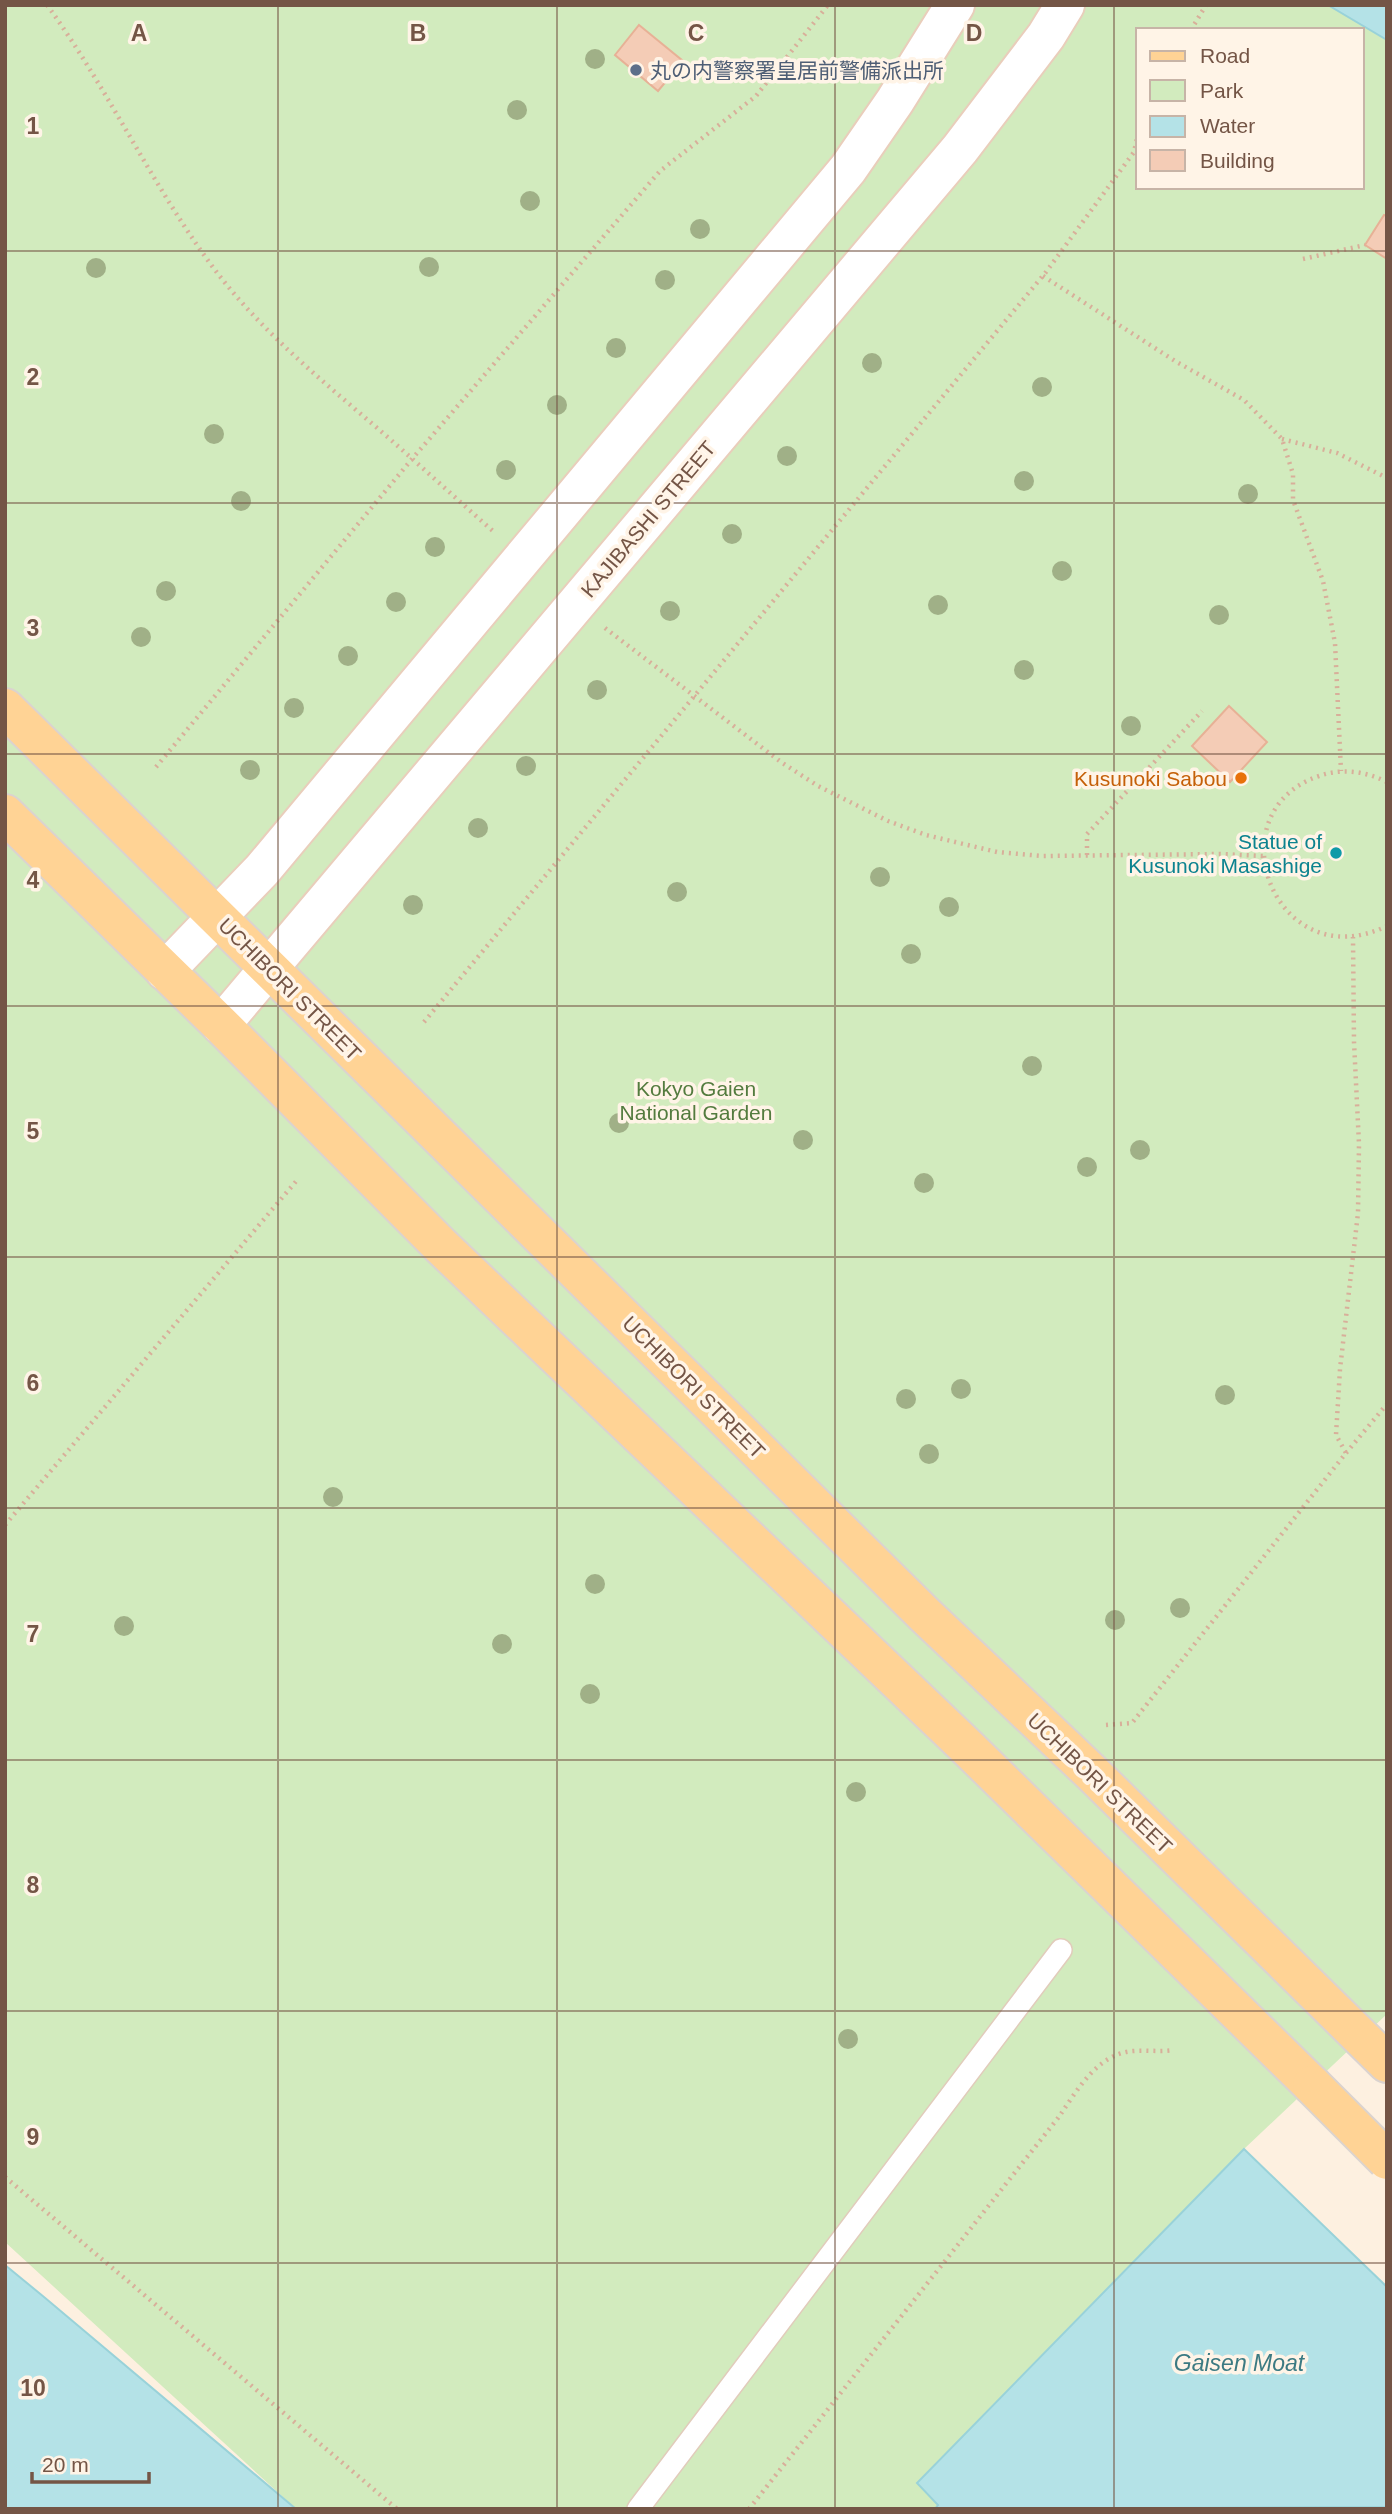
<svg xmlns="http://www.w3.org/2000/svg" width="1392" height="2514" viewBox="0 0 1392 2514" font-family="Helvetica,'Noto Sans JP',sans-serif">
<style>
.green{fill:#d2ebbe;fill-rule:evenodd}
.water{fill:#b4e2e7;stroke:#99d2d9;stroke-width:2}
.building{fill:#f4ccb6;stroke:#e7b196;stroke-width:2}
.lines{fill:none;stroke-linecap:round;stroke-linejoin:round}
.service-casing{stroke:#e1ccbb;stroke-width:24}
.secondary-casing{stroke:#e9cebb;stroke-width:42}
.primary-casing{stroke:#dbd3cf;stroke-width:42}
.path{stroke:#d8af9a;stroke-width:4.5;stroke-dasharray:2 5;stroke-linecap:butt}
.service{stroke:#fff;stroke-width:21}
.secondary{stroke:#fff;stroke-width:38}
.primary{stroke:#ffd395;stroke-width:38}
.primary-bridge-casing{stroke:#dbd3cf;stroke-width:42;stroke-linecap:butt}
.primary-bridge{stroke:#ffd395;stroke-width:38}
.tree{fill:#a0b087}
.grid{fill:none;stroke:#745546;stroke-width:2;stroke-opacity:0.55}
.service-dot{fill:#5c6f8a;stroke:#fff4e7;stroke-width:2.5}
.food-dot{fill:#e8710a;stroke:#fff4e7;stroke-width:2.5}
.culture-dot{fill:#0f9aa8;stroke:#fff4e7;stroke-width:2.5}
.labels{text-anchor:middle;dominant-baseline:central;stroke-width:7;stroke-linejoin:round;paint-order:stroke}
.service-label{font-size:21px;fill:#4e5e75;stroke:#fff4e7;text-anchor:start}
.street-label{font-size:21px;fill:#745546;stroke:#fff4e7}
.food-label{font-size:21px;fill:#c56008;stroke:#fff4e7;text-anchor:end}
.culture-label{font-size:21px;fill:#0d838f;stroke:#fff4e7;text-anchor:end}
.park-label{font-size:21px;fill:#537b3e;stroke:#fff4e7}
.water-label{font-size:23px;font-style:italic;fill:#3c7a82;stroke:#fff4e7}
.grid-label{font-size:23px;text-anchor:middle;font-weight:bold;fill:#745546;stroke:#fff4e7;stroke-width:7;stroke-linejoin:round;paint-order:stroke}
</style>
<rect width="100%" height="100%" fill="#fdf0e0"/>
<path class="green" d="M5 5H1328L1387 40V2014L1244 2149 1123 2273 936 2502 938 2505 935 2509H296L5 2242ZM1138 30H1362V187H1138Z"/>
<path class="water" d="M1328 5H1387V40Z
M1244 2149 1387 2287V2507L935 2509 938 2505 917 2483Z
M5 2265 44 2297 296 2509H5Z"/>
<path class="building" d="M639 25 683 61 658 91 615 55Z
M1384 215 1387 216V259L1365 245Z
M1229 706 1267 742 1230 782 1192 746Z"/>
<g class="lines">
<defs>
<path id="service" d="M638 2509 1061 1950"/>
<path id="secondary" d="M165 971 262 870 848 169 895 101 955 5
M221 1025 960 149 1046 36 1065 5"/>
<path id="primary" d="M5 708 925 1615 1093 1774 1387 2063
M5 814 221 1025 441 1246 969 1749 1312 2085"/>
</defs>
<use href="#service" class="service-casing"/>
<use href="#secondary" class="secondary-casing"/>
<use href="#primary" class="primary-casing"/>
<path class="path" d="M47 5C109 90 152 186 215 270 265 336 329 386 391 440 425 470 459 501 494 532
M1191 30 1206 5
M1303 259 1365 245
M1043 276 1175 361 1244 400 1282 439 1293 474V500L1323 581 1335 643 1341 771
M1282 439 1337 453 1387 478
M605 628 781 762 818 786 888 821 926 835 997 852 1042 856 1220 854 1263 856
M156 767 412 459 660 171 756 96 828 5
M1387 782C1365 771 1342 768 1319 776 1212 812 1275 980 1387 926
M1087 855V834L1202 711
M424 1022 1046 272 1134 152 1138 134
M1346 1453 1387 1404
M5 1525 298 1179
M1106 1725 1132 1723 1346 1453 1336 1435 1340 1369 1358 1213 1359 1144 1354 1042 1353 937
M5 2177 397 2509
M749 2509 1058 2118C1077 2091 1097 2053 1134 2051 1147 2050 1160 2052 1173 2050"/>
<use href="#service" class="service"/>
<use href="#secondary" class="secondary"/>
<use href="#primary" class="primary"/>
<defs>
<path id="primary-bridge" d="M1312 2085 1387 2160"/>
</defs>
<use href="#primary-bridge" class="primary-bridge-casing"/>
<use href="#primary-bridge" class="primary-bridge"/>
</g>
<g class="tree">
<circle cx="595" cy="59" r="10"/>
<circle cx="517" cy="110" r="10"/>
<circle cx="530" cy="201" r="10"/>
<circle cx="700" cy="229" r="10"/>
<circle cx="429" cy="267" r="10"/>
<circle cx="96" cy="268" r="10"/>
<circle cx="665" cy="280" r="10"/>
<circle cx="616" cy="348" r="10"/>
<circle cx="872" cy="363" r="10"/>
<circle cx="1042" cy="387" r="10"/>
<circle cx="557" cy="405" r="10"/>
<circle cx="214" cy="434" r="10"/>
<circle cx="787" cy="456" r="10"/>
<circle cx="506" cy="470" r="10"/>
<circle cx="1024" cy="481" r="10"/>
<circle cx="1248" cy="494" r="10"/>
<circle cx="241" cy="501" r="10"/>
<circle cx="732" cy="534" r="10"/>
<circle cx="435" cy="547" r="10"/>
<circle cx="1062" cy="571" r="10"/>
<circle cx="166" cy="591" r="10"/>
<circle cx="396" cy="602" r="10"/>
<circle cx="938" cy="605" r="10"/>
<circle cx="670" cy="611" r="10"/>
<circle cx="1219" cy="615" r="10"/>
<circle cx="141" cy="637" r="10"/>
<circle cx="348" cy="656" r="10"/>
<circle cx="1024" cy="670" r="10"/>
<circle cx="597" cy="690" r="10"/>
<circle cx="294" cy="708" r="10"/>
<circle cx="1131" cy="726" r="10"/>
<circle cx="526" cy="766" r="10"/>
<circle cx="250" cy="770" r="10"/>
<circle cx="478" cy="828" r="10"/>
<circle cx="880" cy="877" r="10"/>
<circle cx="677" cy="892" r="10"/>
<circle cx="413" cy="905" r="10"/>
<circle cx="949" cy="907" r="10"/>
<circle cx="911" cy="954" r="10"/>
<circle cx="1032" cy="1066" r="10"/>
<circle cx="619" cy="1123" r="10"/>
<circle cx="803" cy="1140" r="10"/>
<circle cx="1140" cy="1150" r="10"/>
<circle cx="1087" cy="1167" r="10"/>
<circle cx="924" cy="1183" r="10"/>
<circle cx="961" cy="1389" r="10"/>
<circle cx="1225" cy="1395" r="10"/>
<circle cx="906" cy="1399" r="10"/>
<circle cx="929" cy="1454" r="10"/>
<circle cx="333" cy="1497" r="10"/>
<circle cx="595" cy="1584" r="10"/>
<circle cx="1180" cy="1608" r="10"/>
<circle cx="1115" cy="1620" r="10"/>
<circle cx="124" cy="1626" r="10"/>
<circle cx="502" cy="1644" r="10"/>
<circle cx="590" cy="1694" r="10"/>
<circle cx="856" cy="1792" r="10"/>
<circle cx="848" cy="2039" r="10"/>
</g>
<path class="grid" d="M278 5V2509M557 5V2509M835 5V2509M1114 5V2509M5 251H1387M5 503H1387M5 754H1387M5 1006H1387M5 1257H1387M5 1508H1387M5 1760H1387M5 2011H1387M5 2263H1387"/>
<circle class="service-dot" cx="636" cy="70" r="7"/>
<circle class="food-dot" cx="1241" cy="778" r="7"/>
<circle class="culture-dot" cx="1336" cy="853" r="7"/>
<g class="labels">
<g class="service-label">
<text x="650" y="70">丸の内警察署皇居前警備派出所</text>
</g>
<g class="street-label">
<text transform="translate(648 519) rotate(-50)">KAJIBASHI STREET</text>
<text transform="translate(290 989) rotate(45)">UCHIBORI STREET</text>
<text transform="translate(694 1387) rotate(45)">UCHIBORI STREET</text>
<text transform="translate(1100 1783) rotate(44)">UCHIBORI STREET</text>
</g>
<g class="food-label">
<text x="1227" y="778">Kusunoki Sabou</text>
</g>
<g class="culture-label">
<text x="1322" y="841">Statue of<tspan x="1322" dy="24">Kusunoki Masashige</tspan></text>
</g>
<g class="park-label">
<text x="696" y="1088">Kokyo Gaien<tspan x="696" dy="24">National Garden</tspan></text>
</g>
<g class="water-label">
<text x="1239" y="2363">Gaisen Moat</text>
</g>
</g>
<g class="grid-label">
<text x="139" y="41">A</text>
<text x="418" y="41">B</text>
<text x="696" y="41">C</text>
<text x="974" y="41">D</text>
<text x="33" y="134">1</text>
<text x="33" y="385">2</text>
<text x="33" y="636">3</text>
<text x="33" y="888">4</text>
<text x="33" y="1139">5</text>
<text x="33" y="1391">6</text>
<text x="33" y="1642">7</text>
<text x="33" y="1893">8</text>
<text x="33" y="2145">9</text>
<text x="33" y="2396">10</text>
</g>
<rect width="1392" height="2514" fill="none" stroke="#745546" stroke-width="14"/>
<rect x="1136" y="28" width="228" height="161" fill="#fff4e7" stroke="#c7b4a7" stroke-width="2"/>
<rect x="1150" y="51" width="35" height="10" fill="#ffd395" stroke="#c7b4a7" stroke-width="2"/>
<text x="1200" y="63" font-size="21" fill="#745546">Road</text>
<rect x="1150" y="80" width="35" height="21" fill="#d2ebbe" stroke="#c7b4a7" stroke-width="2"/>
<text x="1200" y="98" font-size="21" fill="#745546">Park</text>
<rect x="1150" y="116" width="35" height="21" fill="#b4e2e7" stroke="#c7b4a7" stroke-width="2"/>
<text x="1200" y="133" font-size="21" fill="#745546">Water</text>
<rect x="1150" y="150" width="35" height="21" fill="#f4ccb6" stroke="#c7b4a7" stroke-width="2"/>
<text x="1200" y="168" font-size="21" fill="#745546">Building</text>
<path d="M32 2472v10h117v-10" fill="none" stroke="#745546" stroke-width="3.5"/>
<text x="42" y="2472" font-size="21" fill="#745546" stroke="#fff4e7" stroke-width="5" paint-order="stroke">20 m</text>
</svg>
